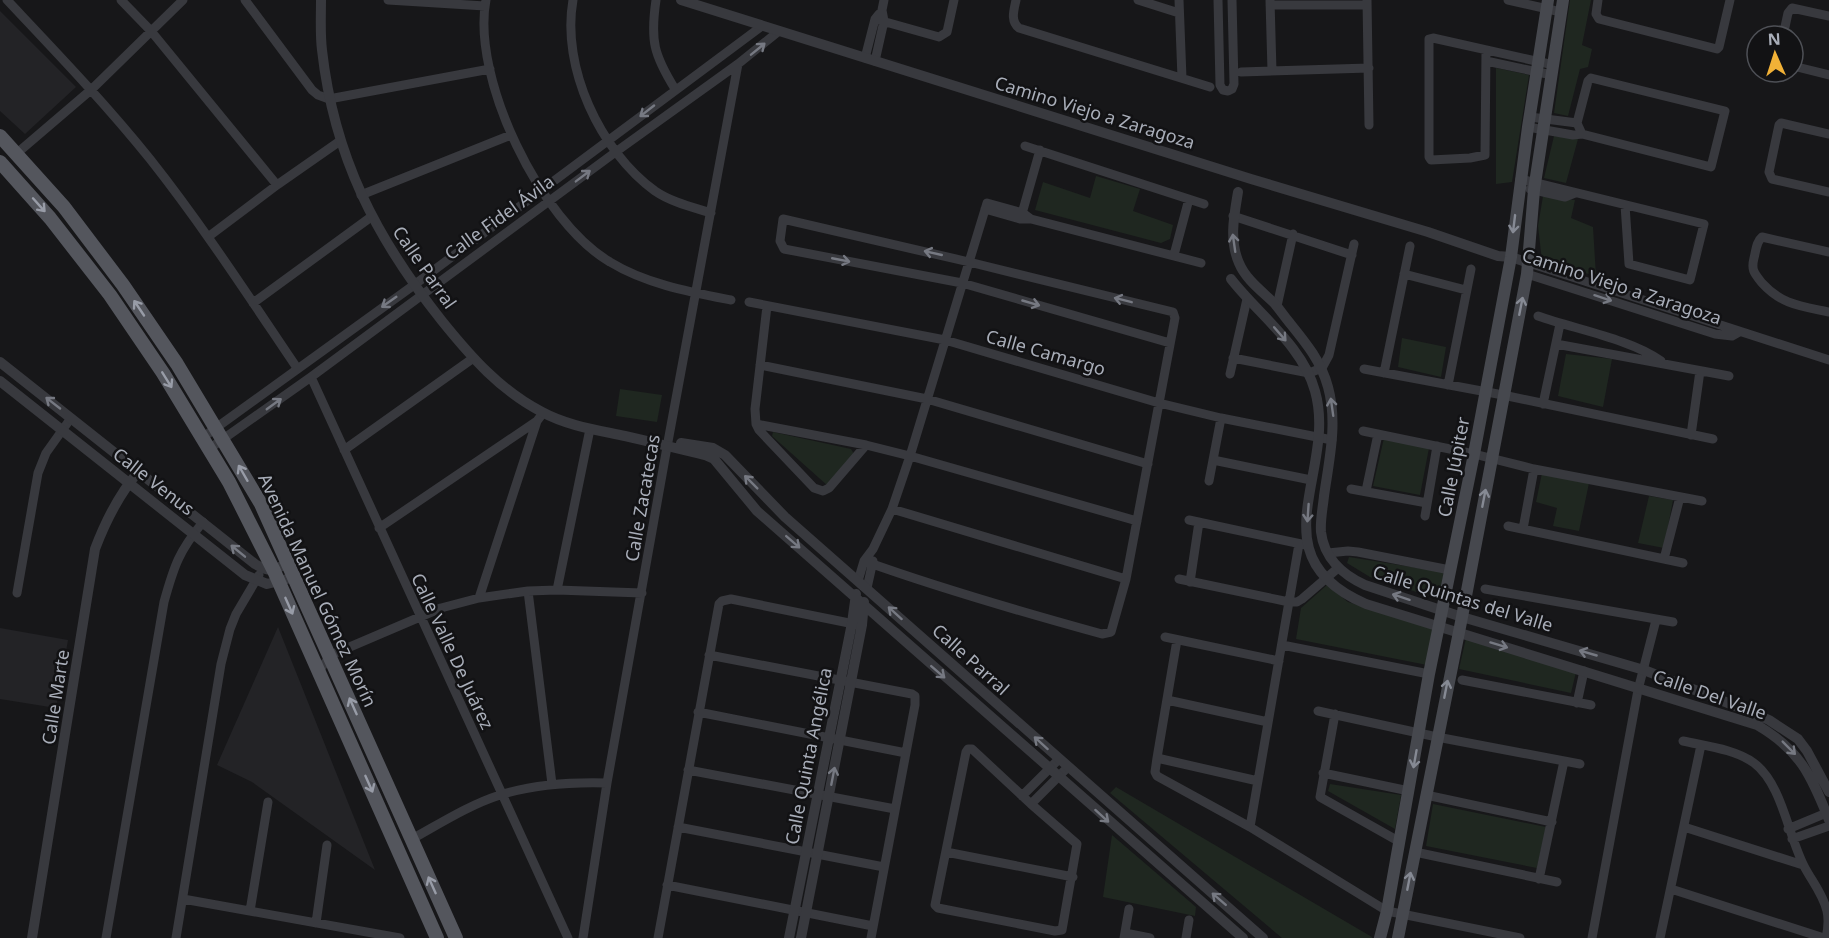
<svg xmlns="http://www.w3.org/2000/svg" width="1829" height="938" viewBox="0 0 1829 938" font-family="'Noto Sans',sans-serif">
<style>
.built{fill:#232326}
.green{fill:#1f2720}
.lines{fill:none;stroke-linecap:round;stroke-linejoin:round}
.minor{stroke:#38393e;stroke-width:9}
.tertiary{stroke:#38393e;stroke-width:10}
.secondary{stroke:#46484e;stroke-width:12}
.primary{stroke:#54565d;stroke-width:14}
.oneway{stroke:#767982}
.oneway2{stroke:#989ca7}
.oneway3{stroke:#868a94}
.labels{text-anchor:middle;dominant-baseline:central;stroke-width:5;stroke-linejoin:round;paint-order:stroke}
.street-label{font-size:18px;fill:#a9aeb9;stroke:#121214}
</style>
<rect width="100%" height="100%" fill="#171719"/>
<path class="built" d="M0 11 76 87 25 134 0 111Z
M278 627 375 870 252 782 217 765Z
M0 628 68 640 56 708 0 699Z"/>
<path class="green" d="M1570 0H1591L1582 45 1592 49 1588 67 1580 69 1568 116 1554 113Z
M1496 68 1529 75 1512 182 1496 184Z
M1554 136 1578 139 1566 183 1544 178Z
M1096 176 1140 189 1133 211 1173 225 1170 239 1161 243 1035 210 1043 182 1090 198Z
M1543 196 1575 200 1571 218 1593 227 1596 276 1542 261 1538 226Z
M1402 338 1446 347 1441 377 1398 367Z
M1566 354 1612 359 1603 407 1558 396Z
M620 389 662 395 657 422 616 416Z
M773 432 851 449 854 454 828 486 772 436Z
M1384 438 1429 448 1420 495 1373 486Z
M1542 473 1589 483 1579 531 1553 526 1557 508 1536 502Z
M1649 496 1673 500 1664 548 1638 543Z
M1349 557 1444 572 1438 599 1370 577 1347 563Z
M1327 585 1348 602 1433 628 1427 665 1296 639 1301 608Z
M1466 638 1576 672 1571 693 1459 669Z
M1330 784 1401 795 1395 829 1328 791Z
M1116 787 1372 937V938H1282L1110 793Z
M1433 804 1546 827 1537 868 1426 846Z
M1112 835 1196 907 1195 916 1103 897Z"/>
<g class="lines">
<path class="minor" d="M7 0C56 52 105 103 150 159 203 226 249 297 297 368
M121 0 151 31 277 185
M245 0 312 90 318 95 329 99 490 69
M388 0 485 6
M486 0C471 78 541 222 610 262 646 284 690 292 731 300
M573 0C561 67 600 151 655 191 671 202 692 207 711 213
M656 0C650 41 654 55 675 89
M1016 0C1014 10 1010 21 1019 28L1210 87
M1138 0 1179 13
M1179 0 1182 78
M1218 0 1220 85 1223 90 1228 91 1232 89 1234 84 1232 0
M1270 0 1272 71
M1367 0 1369 125
M1508 0 1561 12
M1598 0 1596 14 1599 19 1717 49 1719 47 1730 0
M1270 5H1367
M875 19 939 37 947 32 954 0
M1783 36 1788 13 1792 8 1829 16
M1486 50 1485 155 1470 158 1431 160 1429 157V39L1433 38 1554 65
M865 58 875 19 879 14
M875 61 884 21 882 10 884 0
M1486 61 1552 75
M1793 66 1829 75
M1241 72 1369 68
M1530 117 1577 123
M1528 127 1573 135 1582 134 1711 167 1725 111 1591 78 1588 81 1577 123 1582 134
M1829 134 1781 123 1779 125 1769 172 1772 179 1829 192
M1025 146 1204 204
M16 154 92 89 183 0
M1520 179 1704 224 1690 280 1629 264 1625 205
M1530 189 1565 197 1575 193
M361 195 511 135
M985 209 1020 219H1031L1201 263
M1233 216 1352 255
M1021 217 1040 150
M208 237 277 185 340 141
M1829 252 1762 237C1756 242 1756 251 1754 258 1751 270 1754 273 1762 283 1782 305 1801 306 1829 312
M1174 255 1189 199
M1529 263 1829 360
M1404 274 1466 290
M1527 274 1715 334 1732 336 1739 332
M749 302 945 340 1159 403 1221 418 1332 440
M253 303 371 217
M767 306 755 409 756 424 759 430 814 488 823 491 829 488 866 445
M1277 306 1293 234
M1538 316C1574 329 1631 339 1661 361
M1556 344 1729 376
M1233 358 1309 373 1322 368 1329 355 1354 244
M760 365 927 399 1148 464
M1364 369 1503 395 1713 439
M1384 373 1410 246
M1230 374 1247 299
M311 377 568 938
M1448 385 1471 269
M1543 404 1560 324
M756 424 866 445 910 456 1137 521
M1363 431 1474 454 1534 469 1702 501
M1691 435 1700 371
M202 438 414 285 762 26
M209 449 311 377 617 151 738 64 779 31
M344 450 472 359
M1213 460 1311 480
M1209 481 1221 418
M1351 489 1427 503
M1366 491 1378 434
M892 509 1126 579
M1425 516 1437 446
M1189 520 1306 545
M1508 526 1683 563
M379 528 537 421 543 413
M1523 529 1534 469
M1328 553 1348 551 1358 552 1450 570
M1664 559 1680 497
M864 561C942 589 1022 612 1102 634L1111 632 1126 579 1175 318 1173 312 969 262 783 219 780 241 784 249 962 283 1170 343
M1179 579 1289 602H1297L1302 599 1338 568
M858 581 864 561 873 549 892 509 910 456 987 203 1023 213 1031 219
M1190 582 1199 522
M867 588 873 561
M1485 589 1673 622
M557 590 590 429
M528 591 552 784
M17 593 38 473 46 453 71 418
M479 598 537 421
M1165 637 1279 661
M1177 640 1157 758 1155 772 1157 776 1250 827 1387 911 1520 938
M1282 645 1429 674
M709 655 912 694 915 696V705L871 938
M318 672 331 655 441 608 479 598 528 591 557 590 642 593
M1462 680 1591 705
M1167 700 1268 722
M1577 703 1584 671
M1318 711 1437 737 1580 764
M698 712 906 753
M1335 714 1320 797 1400 842
M1683 741C1705 746 1735 749 1754 763 1782 784 1788 835 1804 866 1811 880 1823 894 1827 911 1829 920 1828 929 1826 938
M968 749H972L1031 804 1077 844 1062 930 1055 931 938 908 935 905 966 752Z
M1157 758 1258 781
M688 770 895 809
M1323 773 1409 791
M1426 795 1552 822
M1022 796 1059 759
M1031 804 1068 767
M678 827 884 867
M1250 827 1299 544
M1684 827 1803 865
M1788 829 1829 812
M412 839C441 823 469 805 500 795 535 784 571 782 607 783
M1792 839 1829 826
M946 852 1073 877
M1415 852 1557 882
M1539 879 1564 761
M667 885 873 926
M1671 889 1824 938
M183 899 400 938
M250 911 268 802
M316 923 327 845
M1125 933 1150 938
M106 938 164 602C174 566 179 551 203 522
M176 938 221 664 230 629 236 614 259 575
M583 938 607 783 667 447 738 64
M658 938 719 604 722 601 731 599 859 625
M1124 938 1129 909
M1186 938 1189 920
M1592 938 1638 690 1656 620
M1660 938 1701 745"/>
<path class="tertiary" d="M321 0C321 17 320 34 322 50 334 157 376 238 442 321 471 357 501 391 542 412 568 426 597 430 625 436 652 442 678 449 705 455L714 459 757 511 1243 938
M681 0 1251 179 1428 232 1498 256 1511 257 1529 263
M1238 192C1234 216 1229 240 1239 263 1246 280 1263 292 1275 304 1280 310 1284 316 1289 322 1306 343 1321 361 1328 387 1338 423 1329 460 1324 496 1323 507 1320 520 1321 532 1324 558 1343 575 1365 585L1462 617 1644 670 1751 712 1769 720 1798 739 1807 751 1829 792
M1231 279C1258 314 1303 346 1315 391 1338 471 1254 556 1366 604L1757 725C1800 750 1811 775 1829 820
M0 362 255 564C270 573 274 571 289 562
M0 381 245 575 267 584 295 577
M681 443 713 448 725 455 785 517 1263 938
M32 938 95 549C106 520 119 494 139 471
M789 938 852 623 856 594
M801 938 862 625 864 602"/>
<path class="secondary" d="M1380 938 1387 911 1429 674 1474 454 1511 257 1528 127 1548 0
M1398 938 1462 617 1527 274 1534 190 1563 0"/>
<path class="primary" d="M0 136 64 207 123 285 177 364 261 504 456 938
M0 162 50 218 110 295 163 373 229 482 274 571 437 938"/>
</g>
<defs><path id="oneway-shaft" d="M-6 0H5M1.5-3L5.5 0L1.5 3" fill="none" stroke-width="1.6" stroke-linecap="round" stroke-linejoin="round" transform="scale(1.5)"/></defs>
<g class="oneway">
<use href="#oneway-shaft" transform="translate(758 49) rotate(-39)"/>
<use href="#oneway-shaft" transform="translate(647 111) rotate(142)"/>
<use href="#oneway-shaft" transform="translate(583 176) rotate(-37)"/>
<use href="#oneway-shaft" transform="translate(1234 243) rotate(-98)"/>
<use href="#oneway-shaft" transform="translate(933 253) rotate(-167)"/>
<use href="#oneway-shaft" transform="translate(841 260) rotate(11)"/>
<use href="#oneway-shaft" transform="translate(1603 298) rotate(18)"/>
<use href="#oneway-shaft" transform="translate(1123 300) rotate(-166)"/>
<use href="#oneway-shaft" transform="translate(389 302) rotate(145)"/>
<use href="#oneway-shaft" transform="translate(1031 303) rotate(16)"/>
<use href="#oneway-shaft" transform="translate(1280 334) rotate(49)"/>
<use href="#oneway-shaft" transform="translate(53 403) rotate(-142)"/>
<use href="#oneway-shaft" transform="translate(274 404) rotate(-36)"/>
<use href="#oneway-shaft" transform="translate(1332 407) rotate(-98)"/>
<use href="#oneway-shaft" transform="translate(751 482) rotate(-135)"/>
<use href="#oneway-shaft" transform="translate(1308 513) rotate(94)"/>
<use href="#oneway-shaft" transform="translate(793 542) rotate(41)"/>
<use href="#oneway-shaft" transform="translate(238 551) rotate(-141)"/>
<use href="#oneway-shaft" transform="translate(1401 597) rotate(-162)"/>
<use href="#oneway-shaft" transform="translate(895 613) rotate(-138)"/>
<use href="#oneway-shaft" transform="translate(1499 645) rotate(17)"/>
<use href="#oneway-shaft" transform="translate(1588 653) rotate(-164)"/>
<use href="#oneway-shaft" transform="translate(938 672) rotate(41)"/>
<use href="#oneway-shaft" transform="translate(1041 743) rotate(-138)"/>
<use href="#oneway-shaft" transform="translate(1789 748) rotate(45)"/>
<use href="#oneway-shaft" transform="translate(833 776) rotate(-79)"/>
<use href="#oneway-shaft" transform="translate(1102 816) rotate(42)"/>
<use href="#oneway-shaft" transform="translate(1219 899) rotate(-139)"/>
</g>
<g class="oneway2">
<use href="#oneway-shaft" transform="translate(39 205) rotate(48)"/>
<use href="#oneway-shaft" transform="translate(139 308) rotate(-124)"/>
<use href="#oneway-shaft" transform="translate(167 380) rotate(58)"/>
<use href="#oneway-shaft" transform="translate(243 473) rotate(-120)"/>
<use href="#oneway-shaft" transform="translate(289 606) rotate(66)"/>
<use href="#oneway-shaft" transform="translate(353 706) rotate(-114)"/>
<use href="#oneway-shaft" transform="translate(369 784) rotate(66)"/>
<use href="#oneway-shaft" transform="translate(432 885) rotate(-114)"/>
</g>
<g class="oneway3">
<use href="#oneway-shaft" transform="translate(1514 224) rotate(97)"/>
<use href="#oneway-shaft" transform="translate(1521 306) rotate(-79)"/>
<use href="#oneway-shaft" transform="translate(1484 498) rotate(-79)"/>
<use href="#oneway-shaft" transform="translate(1446 689) rotate(-79)"/>
<use href="#oneway-shaft" transform="translate(1415 759) rotate(100)"/>
<use href="#oneway-shaft" transform="translate(1409 881) rotate(-79)"/>
</g>
<g class="labels">
<g class="street-label">
<text transform="translate(1095 112) rotate(17)">Camino Viejo a Zaragoza</text>
<text transform="translate(499 217) rotate(-36)">Calle Fidel Ávila</text>
<text transform="translate(425 267) rotate(55)">Calle Parral</text>
<text transform="translate(1622 286) rotate(18)">Camino Viejo a Zaragoza</text>
<text transform="translate(1046 352) rotate(16)">Calle Camargo</text>
<text transform="translate(1453 467) rotate(-79)">Calle Júpiter</text>
<text transform="translate(154 481) rotate(38)">Calle Venus</text>
<text transform="translate(642 498) rotate(-80)">Calle Zacatecas</text>
<text transform="translate(318 590) rotate(65)">Avenida Manuel Gómez Morín</text>
<text transform="translate(1463 598) rotate(17)">Calle Quintas del Valle</text>
<text transform="translate(453 651) rotate(65)">Calle Valle De Juárez</text>
<text transform="translate(971 659) rotate(42)">Calle Parral</text>
<text transform="translate(1710 694) rotate(19)">Calle Del Valle</text>
<text transform="translate(55 697) rotate(-81)">Calle Marte</text>
<text transform="translate(808 756) rotate(-79)">Calle Quinta Angélica</text>
</g>
</g>
<g transform="translate(1775 54) rotate(357)"><circle r="28" fill="#121214" stroke="#4e5056" stroke-width="1.5"/>
<path d="M0-4.5L10 22L0 15L-10 22Z" fill="#f1b137"/>
<text y="-9" font-size="16" font-weight="bold" text-anchor="middle" fill="#a9aeb9">N</text>
</g>
</svg>
